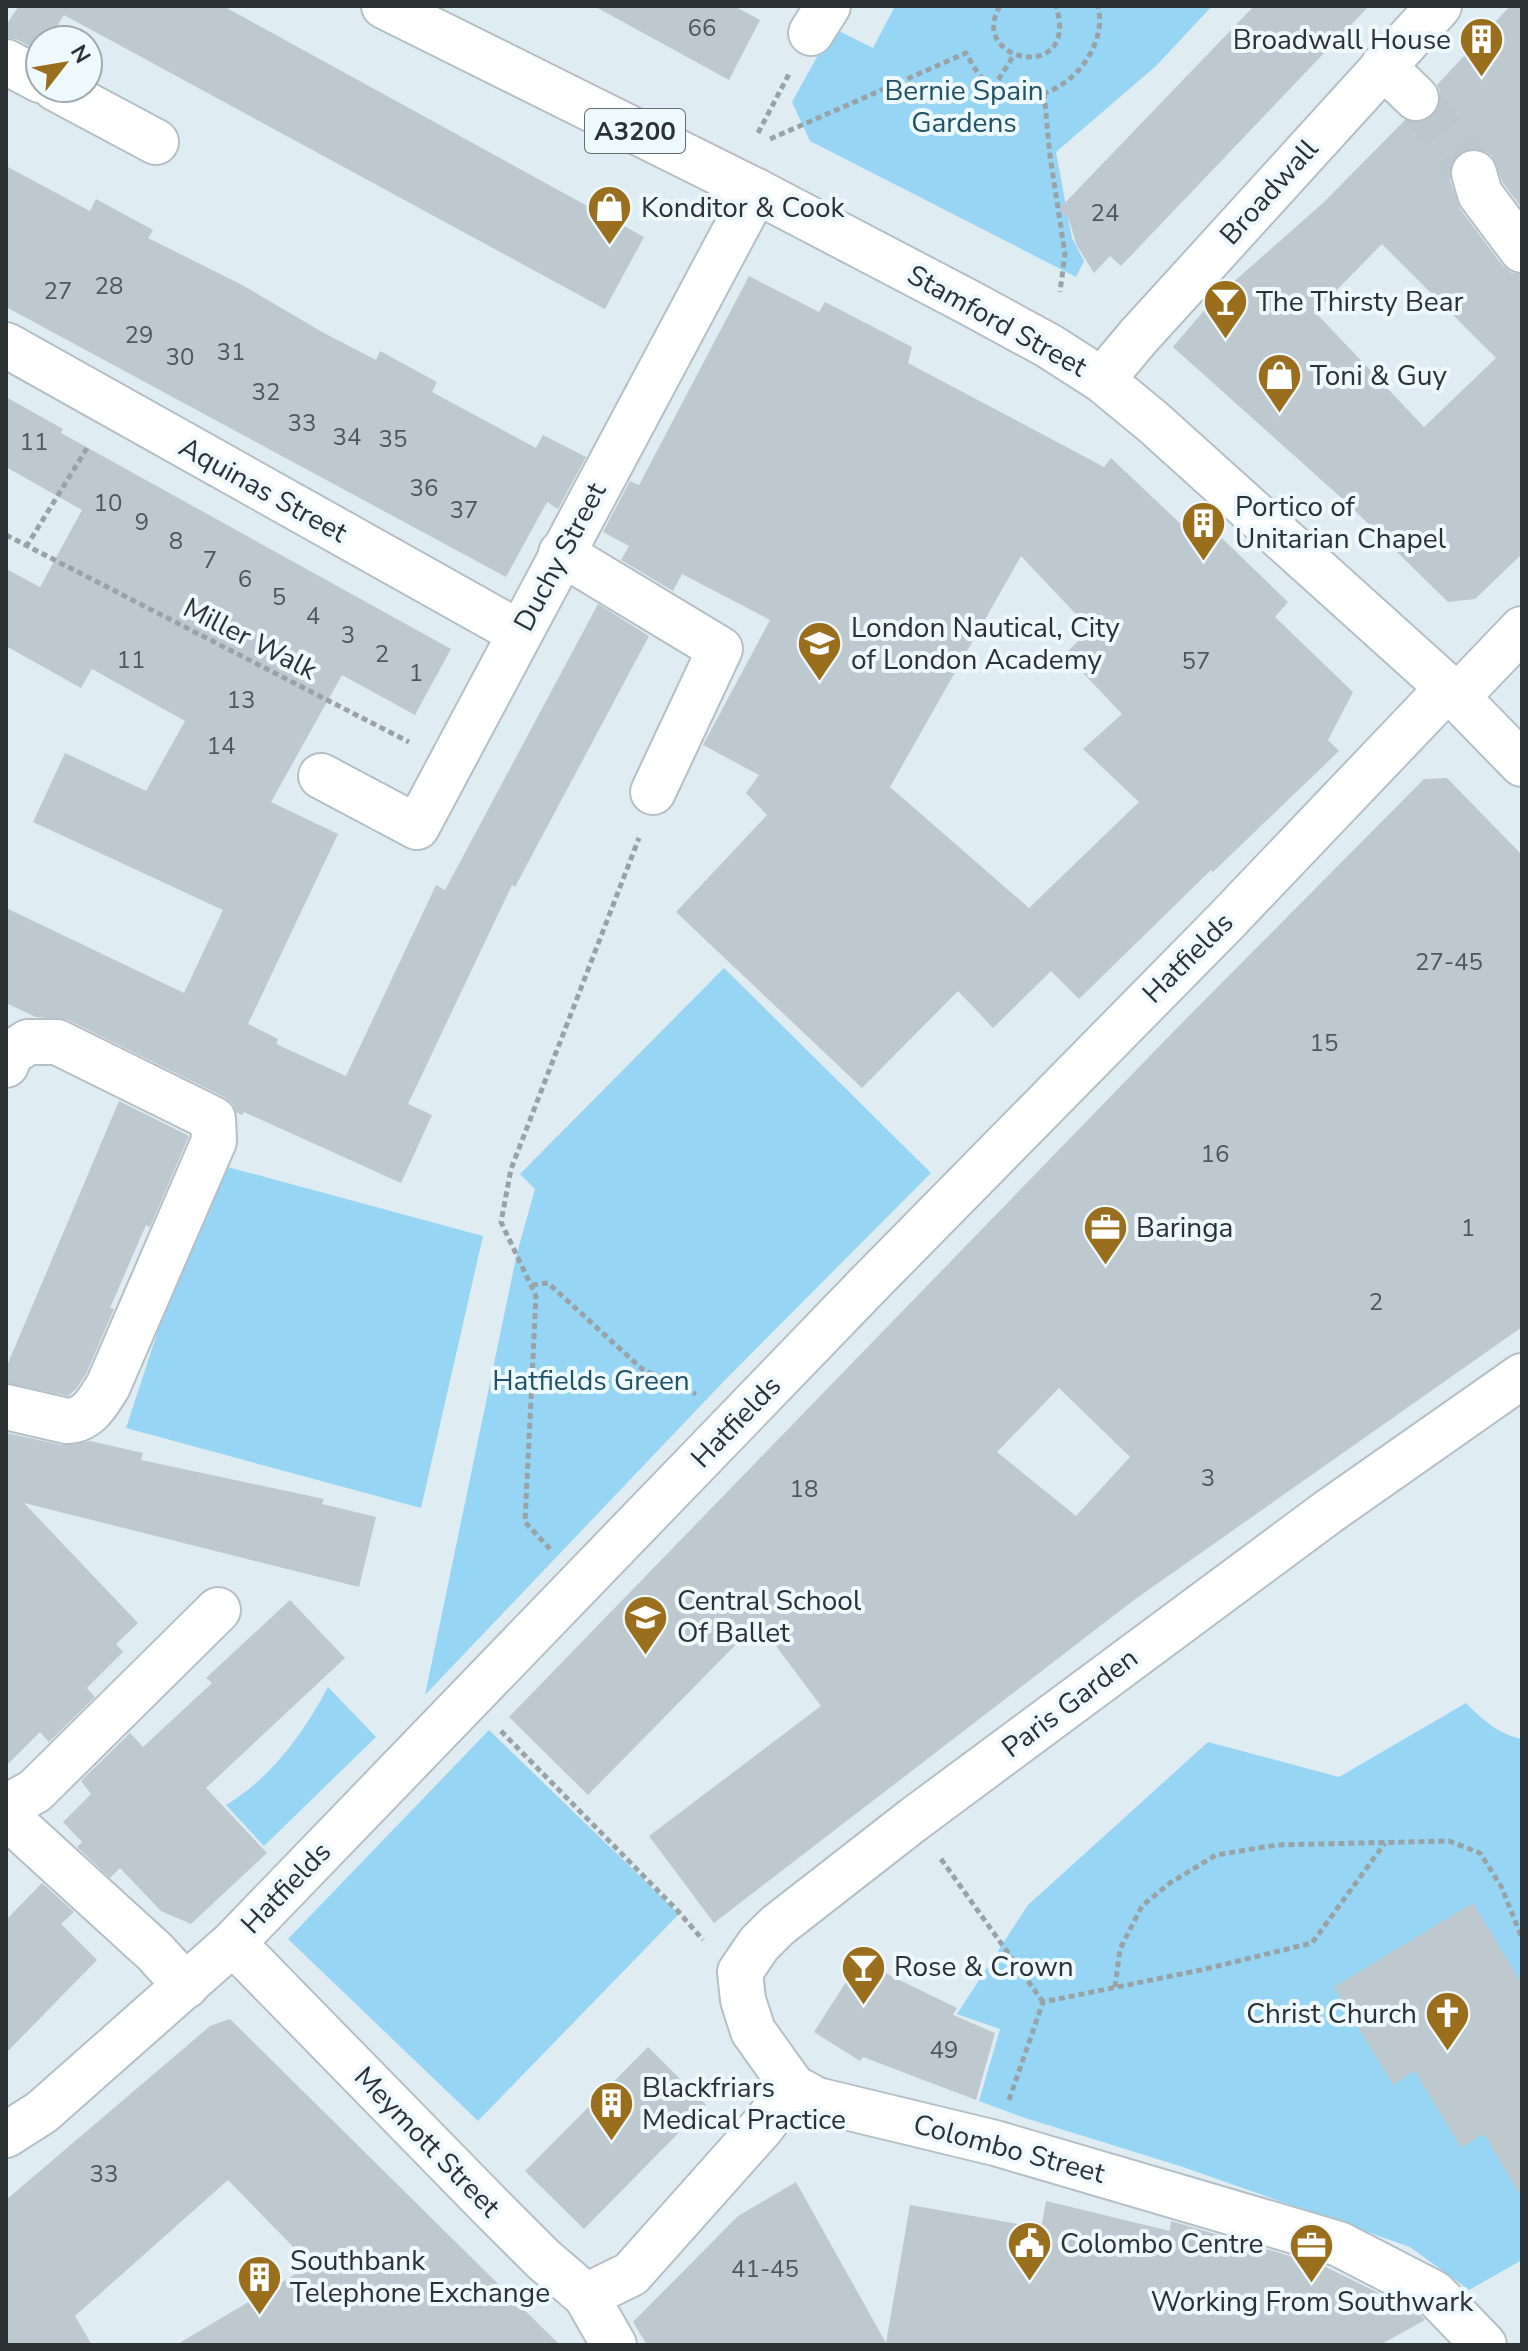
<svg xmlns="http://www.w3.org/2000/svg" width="1528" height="2351" viewBox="0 0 1528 2351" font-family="'Nunito Sans',sans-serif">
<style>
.green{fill:#96d6f4}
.building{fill:#bdc9cf;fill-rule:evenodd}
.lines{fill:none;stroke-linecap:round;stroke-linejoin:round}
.minor-tunnel{stroke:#bbc7cc;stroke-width:44;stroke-dasharray:44 22;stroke-linecap:butt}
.minor-casing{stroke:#b4c0c6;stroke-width:48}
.major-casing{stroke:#b4c0c6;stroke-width:48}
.path{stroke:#99a3a7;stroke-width:5;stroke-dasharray:6 4;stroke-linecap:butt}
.minor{stroke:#fff;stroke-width:44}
.major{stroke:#fff;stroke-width:44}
.labels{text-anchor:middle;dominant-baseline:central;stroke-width:8;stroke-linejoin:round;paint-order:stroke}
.number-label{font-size:24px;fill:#50575a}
.shield{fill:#eef9fd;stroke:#666d70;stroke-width:2}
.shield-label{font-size:26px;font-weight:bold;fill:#2c3133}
.poi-label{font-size:28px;fill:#2c3133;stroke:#eef9fd;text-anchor:start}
.park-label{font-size:28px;fill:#225266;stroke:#eef9fd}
.street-label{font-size:28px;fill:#2c3133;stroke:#eef9fd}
</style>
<rect width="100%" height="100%" fill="#dfecf2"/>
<path class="green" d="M895 6H1212L1156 66 1056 152 1072 238 1084 261 1076 277 810 141 792 102 833 28 873 48Z
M724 968 931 1173 727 1378 425 1695 517 1253 535 1189 520 1174Z
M213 1163 483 1236 421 1508 126 1428Z
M328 1687 376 1737 264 1846 226 1805C272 1777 303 1734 328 1687Z
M1466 1703C1483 1720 1498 1734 1522 1739V2260L1469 2290 1410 2247 1183 2167 1022 2117 979 2101 1000 2029 957 2014 1028 1905 1208 1742 1339 1777Z
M489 1730 679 1914 478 2121 288 1939Z"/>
<path class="building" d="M19 6H223L644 237 605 309 64 15 48 40H40V52L18 40 6 37V25Z
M594 6H734L760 20 729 80Z
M1254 6H1369L1121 266 1110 256 1094 273 1076 244 1069 219 1059 209Z
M1510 6H1522V208L1503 183 1492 156 1481 149H1468L1457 155 1450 166V179L1460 209 1502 265 1512 273 1522 274V554L1475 599 1448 602 1346 502 1173 347 1213 300 1324 202 1405 120 1422 122 1433 116 1440 103V92L1437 85ZM1382 244 1496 358 1424 427 1315 312Z
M6 166 90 211 96 199 153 230 148 238 244 286 324 333 376 360 380 351 437 382 432 392 536 448 543 435 586 457 558 509 547 502 506 577 6 307Z
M749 276 819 312 825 302 912 347 908 363 1104 467 1111 458 1184 527 1202 519 1288 602 1275 617 1353 692 1328 740 1339 751 1213 872 1211 870 1079 999 1051 971 993 1028 958 991 862 1088 676 912 767 815 746 793 759 775 703 745 770 620 682 574 673 591 621 560 629 546 603 532 630 481 639 485ZM1021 556 1090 629 1065 654 1122 714 1083 749 1139 802 1029 908 890 787Z
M6 397 63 429 61 433 451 649 415 715 342 675 271 802 338 834 248 1024 278 1039 276 1044 346 1076 436 885 445 890 598 604 649 636 515 887 512 885 408 1104 432 1115 401 1183 244 1112 242 1115 236 1112 233 1105 224 1097 68 1020 36 1017 6 1003V908L184 993 223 910 33 822 65 753 146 791 185 721 92 669 81 688 6 646V569L40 587 82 510 6 467Z
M1447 778 1522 855V1327L1134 1600 714 1923 649 1836 821 1706 758 1622 588 1795 509 1717 1176 1029 1424 779ZM1059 1388 1130 1457 1076 1516 997 1452Z
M119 1101 189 1136 150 1227 146 1225 110 1308 114 1309 86 1374 76 1389 68 1396 6 1383V1368Z
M6 1433 62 1445 90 1441 143 1453 141 1460 324 1499 322 1504 376 1517 359 1587 24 1503 138 1623 116 1644 123 1652 87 1688 95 1697 49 1742 40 1732 6 1766Z
M290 1600 345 1658 206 1788 267 1853 191 1924 161 1911 120 1868 110 1878 77 1847 82 1842 63 1822 91 1794 81 1781 130 1733 143 1747 212 1683 206 1678Z
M42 1883 74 1912 61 1924 97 1960 6 2053V1920Z
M1473 1903 1522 1984V2198L1484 2134 1461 2148 1415 2071 1393 2085 1334 1987Z
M855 1968 875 1981 881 1971 957 2008 953 2015 995 2033 976 2100 863 2057 860 2061 814 2032Z
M230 2019 560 2345H176L311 2265 228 2180 75 2316 92 2345H6V2200L210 2026Z
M648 2047 706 2105 584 2229 525 2171Z
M796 2182 886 2343 910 2205 1041 2228 1046 2201 1170 2231 1171 2221 1324 2266 1419 2313 1425 2320 1380 2345H647L633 2322 738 2216Z"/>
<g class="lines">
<path class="minor-tunnel" d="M1416 98 1474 173"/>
<defs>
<path id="minor" d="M811 33 828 6
M6 62 40 80
M1383 66 1416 98
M55 88 156 142
M1474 173 1480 194 1522 250
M6 345 520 633
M1102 380 1138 337 1439 6
M561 553 720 649 653 792
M1457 697 1522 629
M321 776 417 827 756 191
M6 1065 11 1053 28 1042H57L213 1119 214 1141 108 1386C97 1403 89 1420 67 1421L6 1407
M6 1816 155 1952 186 1986
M8 1818 19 1800 35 1791 218 1610
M233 1943 490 2206 543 2259 586 2296 614 2345
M6 2135 42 2112 233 1943 866 1287 1226 921 1448 688
M586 2296 631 2274 761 2128 793 2087
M1484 2345 1434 2293 1339 2244 995 2143 817 2100 793 2087 753 2031 743 2000 740 1972 759 1944 777 1926 913 1820 1328 1512 1522 1376"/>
<path id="major" d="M384 6 756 191 970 303 1049 346 1102 380 1153 422 1448 688 1522 764"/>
</defs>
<use href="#minor" class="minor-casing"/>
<use href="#major" class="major-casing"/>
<path class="path" d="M1000 6C966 62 1081 85 1056 6
M993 88 1014 55
M1044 93 1050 156 1065 254 1060 292
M758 133 789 74
M770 139 966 53C973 66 980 79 993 87 1043 121 1111 59 1098 6
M6 535 409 742
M26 547 89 445
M532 1285 548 1283 642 1369 696 1394
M550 1549 525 1522 536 1296 501 1222 511 1169 639 838
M501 1731 677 1910 703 1940
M941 1859 1043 2002
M1115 1987 1120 1949 1142 1906 1170 1883 1216 1855 1277 1845 1449 1841 1480 1853 1501 1886 1522 1938
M1009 2100 1043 2002 1201 1970 1312 1943 1385 1843"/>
<use href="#minor" class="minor"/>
<use href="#major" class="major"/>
</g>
<defs>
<symbol id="building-pin" viewBox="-11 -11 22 30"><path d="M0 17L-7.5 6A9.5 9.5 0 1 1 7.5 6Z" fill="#996e1c" stroke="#eef9fd"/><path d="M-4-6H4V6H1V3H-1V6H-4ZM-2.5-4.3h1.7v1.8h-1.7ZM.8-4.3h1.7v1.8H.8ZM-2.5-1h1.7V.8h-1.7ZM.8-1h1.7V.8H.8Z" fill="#fff"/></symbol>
<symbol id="shop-pin" viewBox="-11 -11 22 30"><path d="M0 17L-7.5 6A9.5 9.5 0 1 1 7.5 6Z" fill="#996e1c" stroke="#eef9fd"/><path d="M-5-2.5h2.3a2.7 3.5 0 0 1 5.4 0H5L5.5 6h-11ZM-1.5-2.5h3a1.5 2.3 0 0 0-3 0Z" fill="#fff"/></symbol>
<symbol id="bar-pin" viewBox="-11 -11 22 30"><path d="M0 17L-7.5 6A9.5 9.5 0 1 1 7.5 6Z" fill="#996e1c" stroke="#eef9fd"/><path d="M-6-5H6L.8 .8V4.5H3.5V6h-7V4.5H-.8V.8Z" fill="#fff"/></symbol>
<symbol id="school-pin" viewBox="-11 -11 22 30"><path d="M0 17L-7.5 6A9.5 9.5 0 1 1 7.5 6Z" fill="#996e1c" stroke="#eef9fd"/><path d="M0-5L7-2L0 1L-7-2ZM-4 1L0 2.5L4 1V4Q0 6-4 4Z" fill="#fff"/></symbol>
<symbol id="office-pin" viewBox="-11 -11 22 30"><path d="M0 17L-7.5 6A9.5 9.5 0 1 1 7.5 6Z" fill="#996e1c" stroke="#eef9fd"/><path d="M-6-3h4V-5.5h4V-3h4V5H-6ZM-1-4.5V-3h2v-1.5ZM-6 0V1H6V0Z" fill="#fff"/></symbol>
<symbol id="university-pin" viewBox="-11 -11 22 30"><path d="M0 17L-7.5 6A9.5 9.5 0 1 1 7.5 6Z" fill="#996e1c" stroke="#eef9fd"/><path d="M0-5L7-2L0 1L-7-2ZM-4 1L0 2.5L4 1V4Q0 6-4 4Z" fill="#fff"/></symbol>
<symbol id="church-pin" viewBox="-11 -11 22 30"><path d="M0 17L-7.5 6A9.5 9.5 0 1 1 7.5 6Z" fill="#996e1c" stroke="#eef9fd"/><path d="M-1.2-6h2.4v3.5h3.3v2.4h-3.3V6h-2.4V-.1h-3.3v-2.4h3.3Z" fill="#fff"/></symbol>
<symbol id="civic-pin" viewBox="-11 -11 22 30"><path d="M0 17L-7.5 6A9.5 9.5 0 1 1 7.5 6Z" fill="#996e1c" stroke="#eef9fd"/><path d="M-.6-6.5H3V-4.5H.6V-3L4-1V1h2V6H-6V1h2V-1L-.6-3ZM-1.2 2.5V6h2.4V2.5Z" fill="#fff"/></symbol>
</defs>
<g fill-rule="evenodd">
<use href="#building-pin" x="1456" y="14" width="51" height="69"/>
<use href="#shop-pin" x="584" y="182" width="51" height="69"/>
<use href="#bar-pin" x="1200" y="276" width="51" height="69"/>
<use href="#shop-pin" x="1254" y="350" width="51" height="69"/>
<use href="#building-pin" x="1178" y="498" width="51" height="69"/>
<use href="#school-pin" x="794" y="618" width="51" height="69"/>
<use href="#office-pin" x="1080" y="1202" width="51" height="69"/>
<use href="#university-pin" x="620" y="1592" width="51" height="69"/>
<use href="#bar-pin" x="838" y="1942" width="51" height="69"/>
<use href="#church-pin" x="1422" y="1988" width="51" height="69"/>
<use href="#building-pin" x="586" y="2078" width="51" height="69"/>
<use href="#civic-pin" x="1004" y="2218" width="51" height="69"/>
<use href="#office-pin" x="1286" y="2220" width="51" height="69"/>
<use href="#building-pin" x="234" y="2252" width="51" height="69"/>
</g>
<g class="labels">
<g class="number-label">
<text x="702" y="28">66</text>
<text x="1105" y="213">24</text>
<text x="109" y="286">28</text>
<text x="58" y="291">27</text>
<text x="139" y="335">29</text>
<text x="231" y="352">31</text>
<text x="180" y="357">30</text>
<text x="266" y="392">32</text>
<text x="302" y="423">33</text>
<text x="347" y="437">34</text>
<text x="393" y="439">35</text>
<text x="34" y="442">11</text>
<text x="424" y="488">36</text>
<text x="108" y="503">10</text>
<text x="464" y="510">37</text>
<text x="142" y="522">9</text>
<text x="176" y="541">8</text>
<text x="210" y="560">7</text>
<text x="245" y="579">6</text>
<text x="279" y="597">5</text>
<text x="313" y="616">4</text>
<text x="348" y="635">3</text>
<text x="382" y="654">2</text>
<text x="131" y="660">11</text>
<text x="1196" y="661">57</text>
<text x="416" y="673">1</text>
<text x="241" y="700">13</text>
<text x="221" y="746">14</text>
<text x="1449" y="962">27-45</text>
<text x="1324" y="1043">15</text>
<text x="1215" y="1154">16</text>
<text x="1468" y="1228">1</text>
<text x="1376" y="1302">2</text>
<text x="1208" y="1478">3</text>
<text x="804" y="1489">18</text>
<text x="944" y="2050">49</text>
<text x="104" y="2174">33</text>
<text x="765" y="2269">41-45</text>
</g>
<rect class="shield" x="585" y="109" width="100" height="44" rx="6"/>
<g class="shield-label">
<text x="635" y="131">A3200</text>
</g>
<g class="poi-label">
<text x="1451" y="40" text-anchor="end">Broadwall House</text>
<text x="641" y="208">Konditor &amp; Cook</text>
<text x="1256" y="302">The Thirsty Bear</text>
<text x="1310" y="376">Toni &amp; Guy</text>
<text x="1235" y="507">Portico of<tspan x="1235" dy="32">Unitarian Chapel</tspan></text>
<text x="851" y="628">London Nautical, City<tspan x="851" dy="32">of London Academy</tspan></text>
<text x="1136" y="1228">Baringa</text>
<text x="677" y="1601">Central School<tspan x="677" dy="32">Of Ballet</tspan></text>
<text x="894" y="1967">Rose &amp; Crown</text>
<text x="1417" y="2014" text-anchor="end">Christ Church</text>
<text x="642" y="2088">Blackfriars<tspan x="642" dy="32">Medical Practice</tspan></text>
<text x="1060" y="2244">Colombo Centre</text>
<text x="290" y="2261">Southbank<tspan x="290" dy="32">Telephone Exchange</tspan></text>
<text x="1312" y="2302" text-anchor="middle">Working From Southwark</text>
</g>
<g class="park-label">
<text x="964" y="91">Bernie Spain<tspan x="964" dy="32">Gardens</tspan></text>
<text x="591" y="1381">Hatfields Green</text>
</g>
<g class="street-label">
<text transform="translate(1269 192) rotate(-48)">Broadwall</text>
<text transform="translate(997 321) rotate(29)">Stamford Street</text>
<text transform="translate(263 490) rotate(29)">Aquinas Street</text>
<text transform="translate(560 557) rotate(-62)">Duchy Street</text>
<text transform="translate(250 639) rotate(27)">Miller Walk</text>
<text transform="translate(1188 958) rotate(-45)">Hatfields</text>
<text transform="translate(736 1422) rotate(-46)">Hatfields</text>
<text transform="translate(1070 1703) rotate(-37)">Paris Garden</text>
<text transform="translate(286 1888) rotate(-46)">Hatfields</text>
<text transform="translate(427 2142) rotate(46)">Meymott Street</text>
<text transform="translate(1009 2149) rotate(15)">Colombo Street</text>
</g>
</g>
<rect width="1528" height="2351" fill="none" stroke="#2c3133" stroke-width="16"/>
<g transform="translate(64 64) rotate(59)"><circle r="38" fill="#eef9fd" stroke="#a0a9ac" stroke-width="2"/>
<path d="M0-6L14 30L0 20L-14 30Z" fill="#996e1c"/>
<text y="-12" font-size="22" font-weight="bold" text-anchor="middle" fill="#2c3133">N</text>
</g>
</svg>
